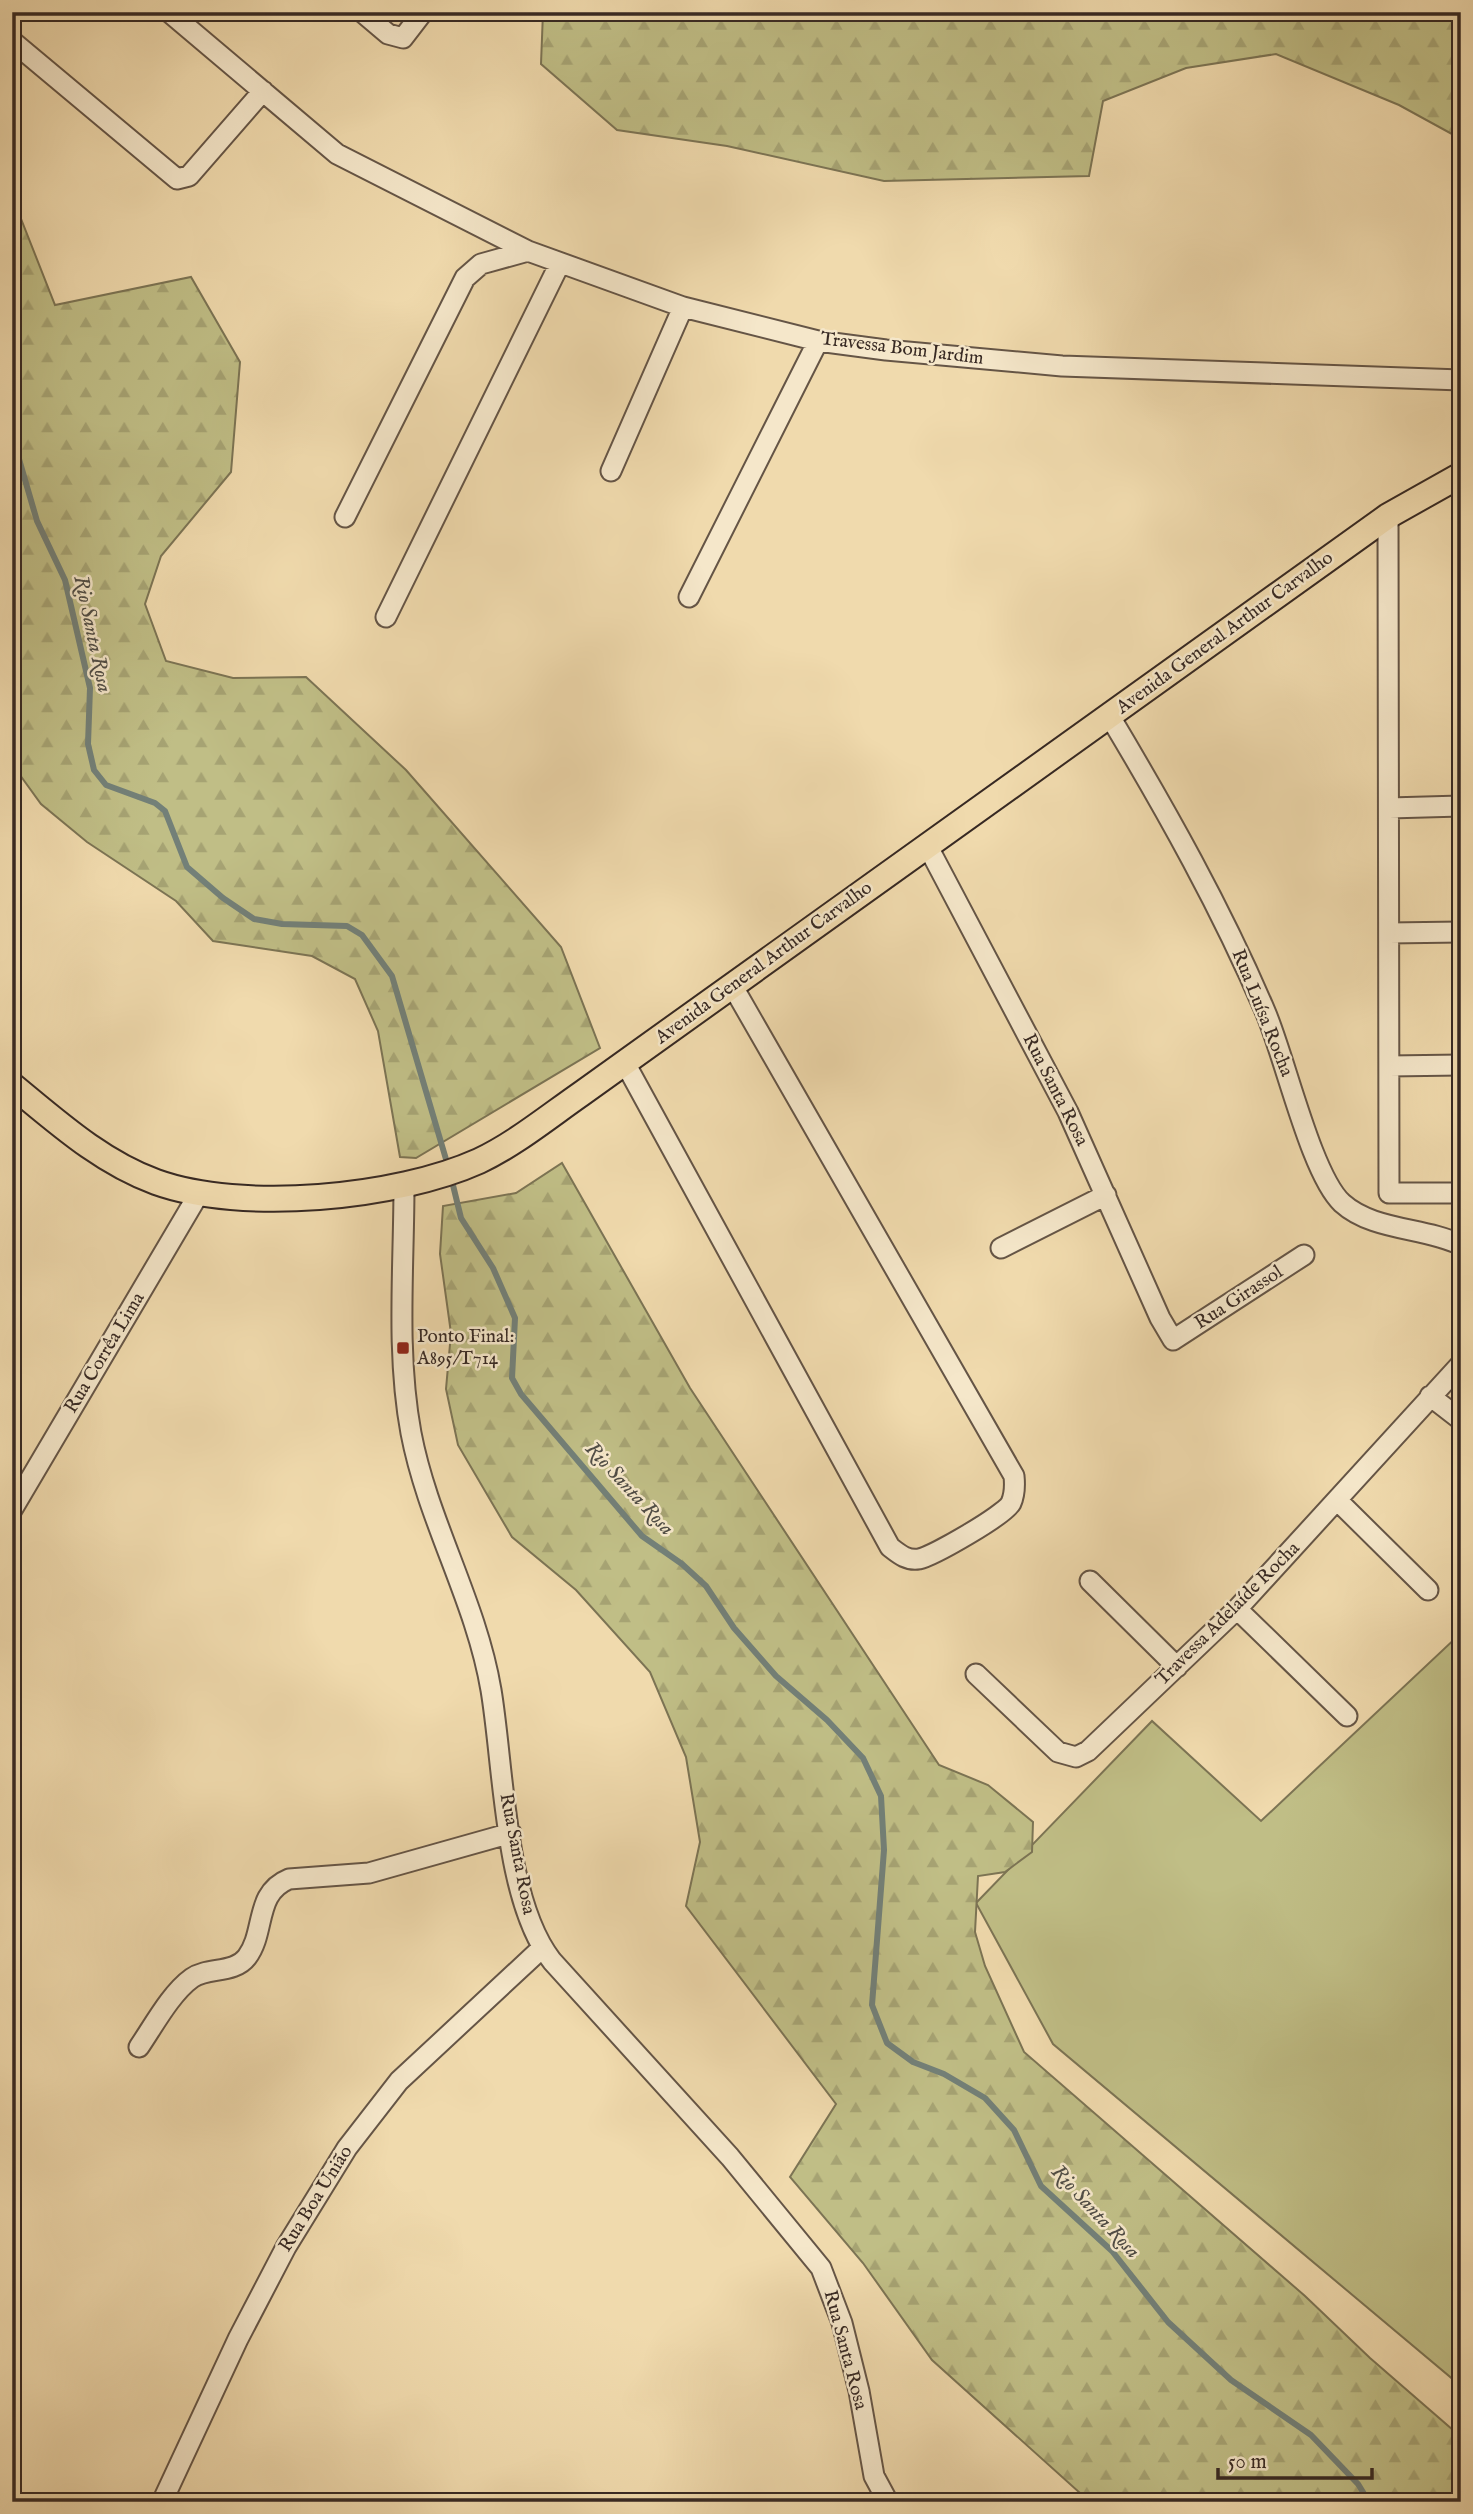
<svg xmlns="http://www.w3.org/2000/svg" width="1473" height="2514" viewBox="0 0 1473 2514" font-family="'IM FELL English',serif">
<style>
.green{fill:#c0be86;stroke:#7c7454;stroke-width:2}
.forest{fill:url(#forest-firs);stroke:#7c7454;stroke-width:2}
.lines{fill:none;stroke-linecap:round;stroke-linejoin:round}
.stream{stroke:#738078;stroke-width:6}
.minor-casing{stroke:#655546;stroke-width:23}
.major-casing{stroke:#372923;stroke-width:28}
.minor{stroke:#f5e7ca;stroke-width:19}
.major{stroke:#f0daad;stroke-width:24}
.poi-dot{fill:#8f2418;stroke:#f5e7ca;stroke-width:2.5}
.labels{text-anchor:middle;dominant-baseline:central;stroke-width:5;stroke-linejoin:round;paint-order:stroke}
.street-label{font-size:19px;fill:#372923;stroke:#f5e7ca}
.poi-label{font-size:19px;fill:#372923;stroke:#f5e7ca;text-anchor:start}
.water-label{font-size:21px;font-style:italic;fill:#504d46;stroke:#f5e7ca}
</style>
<defs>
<pattern id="forest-firs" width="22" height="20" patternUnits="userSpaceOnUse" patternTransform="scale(1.75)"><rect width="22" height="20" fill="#c0be86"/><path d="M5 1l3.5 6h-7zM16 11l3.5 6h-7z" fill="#a6a373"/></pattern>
</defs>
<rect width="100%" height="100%" fill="#f0daad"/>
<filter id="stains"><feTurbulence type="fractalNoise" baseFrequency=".00286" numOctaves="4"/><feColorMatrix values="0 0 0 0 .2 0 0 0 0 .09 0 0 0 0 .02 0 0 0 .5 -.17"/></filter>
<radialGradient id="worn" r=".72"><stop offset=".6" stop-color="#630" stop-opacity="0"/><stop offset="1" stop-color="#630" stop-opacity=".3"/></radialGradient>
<path class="green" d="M1461 1633V2386L1053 2044 976 1903 1152 1721 1261 1821Z"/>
<path class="forest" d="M543 12H1461V139L1399 105 1276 54 1186 68 1103 101 1089 176 884 181 727 146 617 130 541 64Z
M12 196 55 305 191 277 240 362 231 472 161 556 145 604 166 661 233 678 306 677 406 770 561 947 600 1048 416 1158 400 1157 378 1031 355 979 312 956 213 941 176 901 87 842 41 804 12 764Z
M562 1163 690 1388 939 1765 988 1785 1033 1822 1032 1852 1005 1872 978 1876 975 1932 985 1966 1024 2052 1305 2296 1370 2358 1461 2437V2502H1090L932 2360 863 2263 790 2177 836 2104 686 1906 700 1842 686 1757 650 1672 576 1590 512 1537 458 1445 446 1389 451 1333 440 1254 443 1206 516 1193Z"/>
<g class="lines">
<path class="stream" d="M12 435 37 521 65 580 90 688 88 744 94 770 106 785 155 803 165 811 187 867 223 898 254 919 282 924 347 926 362 935 392 976 448 1166
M451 1177 461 1218 493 1268 515 1318 512 1378 521 1394 642 1536 682 1564 706 1586 734 1628 776 1676 827 1720 863 1758 881 1796 884 1850 872 2005 887 2043 913 2062 944 2074 985 2098 1014 2130 1041 2186 1112 2251 1168 2322 1231 2380 1311 2435 1358 2484 1369 2502"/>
<defs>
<path id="minor" d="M169 12 337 154 528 251 683 307 818 341 886 350 1062 366 1461 380
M362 12 388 34 403 38 423 12
M12 41 177 179 189 176 263 91
M611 471 683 307
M1388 516 1389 1193H1461
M345 517 465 278 481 264 528 251
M689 597 818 341
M386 617 560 263
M1109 715C1167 812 1221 908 1265 1011 1285 1057 1311 1174 1342 1203 1373 1231 1424 1227 1461 1245
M1389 808 1461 806
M927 845 1068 1112 1160 1318 1173 1340 1304 1255
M1389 933 1461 932
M625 1063 890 1547C899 1554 907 1561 919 1559 933 1556 1005 1515 1011 1503 1015 1494 1015 1486 1014 1476L732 985
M1389 1066 1461 1065
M404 1185C404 1267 396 1353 411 1433 428 1522 476 1601 491 1690 504 1767 504 1900 552 1961L730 2157 821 2268 842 2323 859 2391 874 2476 888 2502
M1001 1248 1106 1195
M1430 1396 1461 1420
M1338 1501 1428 1590
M12 1510 198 1195
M1090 1581 1177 1667
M1237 1609 1347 1716
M976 1674 1058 1752 1076 1757 1088 1751 1237 1609 1461 1364
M139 2047C154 2025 171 1993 192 1978 208 1967 234 1974 247 1957 266 1932 254 1893 289 1879L369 1873 511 1833
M162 2502 238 2339 286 2247 347 2148 399 2081 542 1948"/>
<path id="major" d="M12 1085C57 1122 101 1162 156 1182 242 1213 397 1198 479 1161 515 1144 548 1117 581 1094L1388 516 1461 475"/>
</defs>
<use href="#minor" class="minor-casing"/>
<use href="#major" class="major-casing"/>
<use href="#minor" class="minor"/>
<use href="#major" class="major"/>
</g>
<rect class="poi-dot" x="396" y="1341" width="14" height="14" rx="3.5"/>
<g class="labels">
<g class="street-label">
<text transform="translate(902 349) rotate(7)">Travessa Bom Jardim</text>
<text transform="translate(1225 633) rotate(-36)">Avenida General Arthur Carvalho</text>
<text transform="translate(764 963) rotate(-36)">Avenida General Arthur Carvalho</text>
<text transform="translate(1262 1013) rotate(68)">Rua Luísa Rocha</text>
<text transform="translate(1055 1090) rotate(63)">Rua Santa Rosa</text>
<text transform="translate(1239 1298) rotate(-33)">Rua Girassol</text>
<text transform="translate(105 1353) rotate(-59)">Rua Corrêa Lima</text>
<text transform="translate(1228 1614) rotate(-45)">Travessa Adelaíde Rocha</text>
<text transform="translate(517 1854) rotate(79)">Rua Santa Rosa</text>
<text transform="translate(316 2199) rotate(-58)">Rua Boa União</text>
<text transform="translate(845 2350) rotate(75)">Rua Santa Rosa</text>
</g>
<g class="poi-label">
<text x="417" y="1337">Ponto Final:<tspan x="417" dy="22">A895/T714</tspan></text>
</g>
<g class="water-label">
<text transform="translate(92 634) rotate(78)">Rio Santa Rosa</text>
<text transform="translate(629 1489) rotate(47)">Rio Santa Rosa</text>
<text transform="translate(1095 2212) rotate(47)">Rio Santa Rosa</text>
</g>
</g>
<rect width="1473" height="2514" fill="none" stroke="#f0daad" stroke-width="42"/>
<rect x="14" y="14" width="1445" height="2486" fill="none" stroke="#372923" stroke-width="3.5"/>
<rect x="21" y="21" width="1431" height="2472" fill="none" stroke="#372923" stroke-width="2"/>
<path d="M1218 2468v10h154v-10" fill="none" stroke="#372923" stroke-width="3.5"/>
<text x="1228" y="2468" font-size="21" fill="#372923" stroke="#f5e7ca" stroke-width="5" paint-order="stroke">50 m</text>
<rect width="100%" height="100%" filter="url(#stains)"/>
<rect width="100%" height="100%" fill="url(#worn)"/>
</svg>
